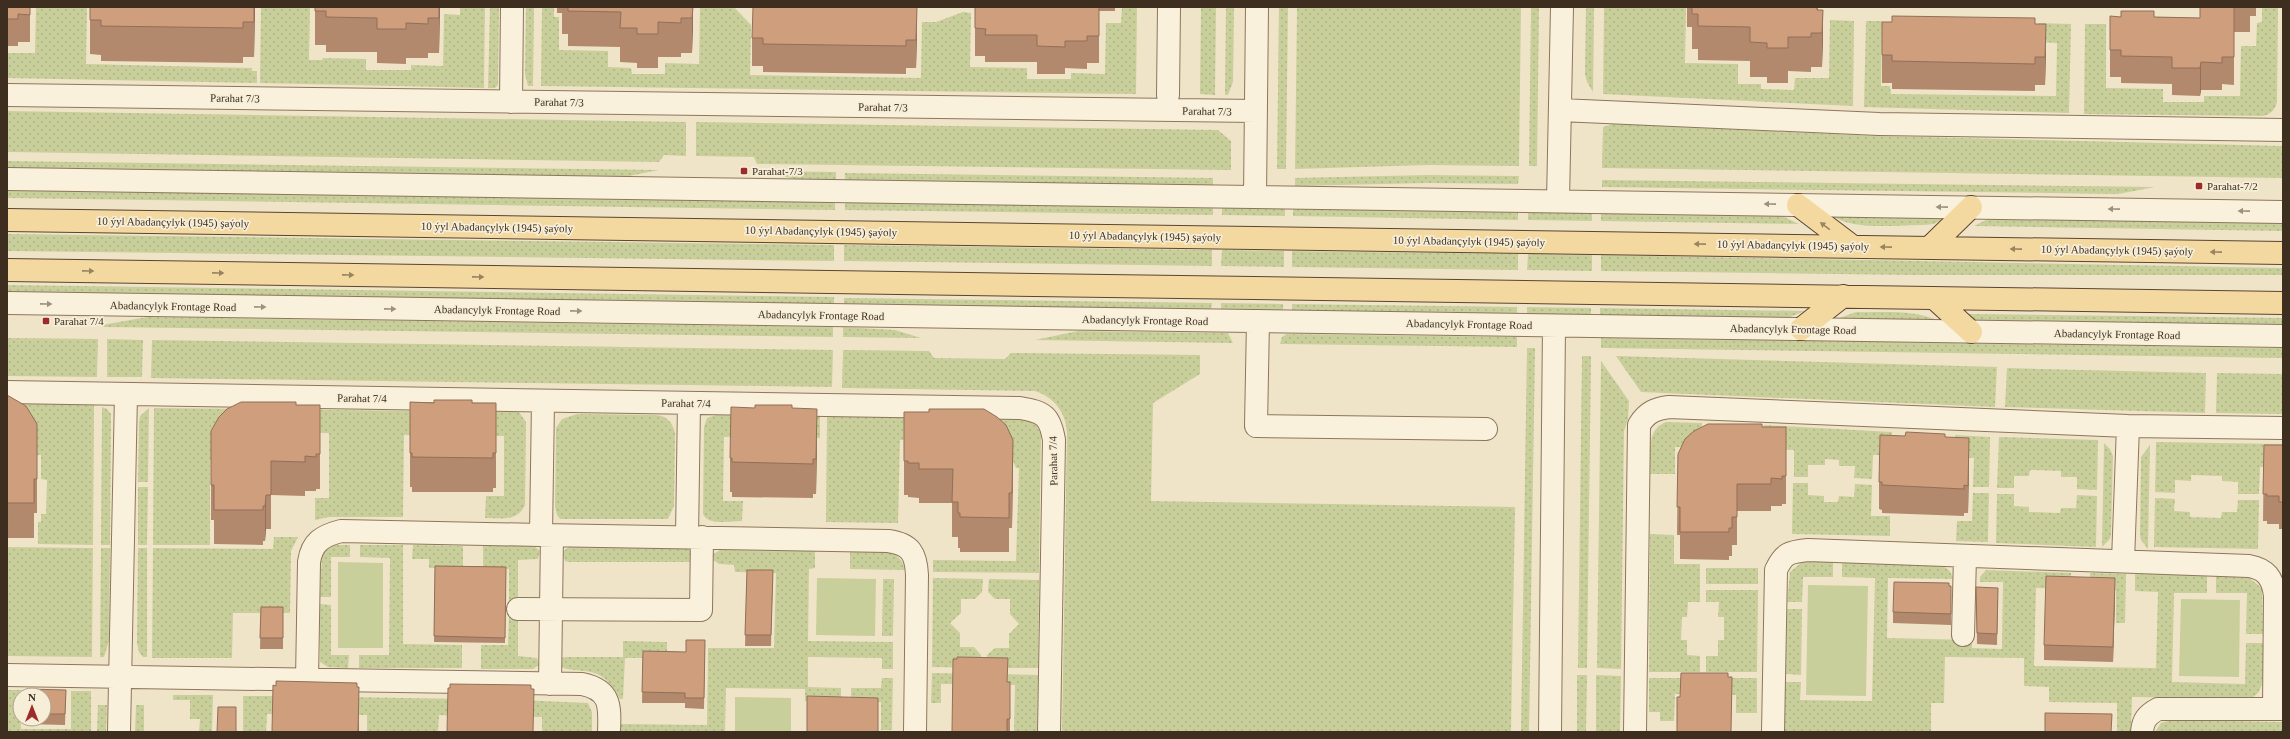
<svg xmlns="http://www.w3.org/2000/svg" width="2290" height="739" viewBox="0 0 2290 739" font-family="Georgia,serif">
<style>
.grass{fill:url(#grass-dots)}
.park{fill:#c9cf9b}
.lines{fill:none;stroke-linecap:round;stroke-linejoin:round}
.minor-casing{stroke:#8d765c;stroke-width:24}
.major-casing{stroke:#5b4430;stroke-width:24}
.minor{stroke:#faf1dc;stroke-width:22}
.major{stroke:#f3d9a0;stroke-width:22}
.wall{fill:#b2896c}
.shaded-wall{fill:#916f58}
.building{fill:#cf9f7d;stroke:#916f58}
.oneway{fill:#9c907e}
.oneway2{fill:#988460}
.poi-dot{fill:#9e2a2b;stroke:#f7eed8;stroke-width:1.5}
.labels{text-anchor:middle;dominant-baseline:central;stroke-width:3.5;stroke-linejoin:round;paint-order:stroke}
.street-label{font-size:11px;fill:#3d2e20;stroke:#f7eed8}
.poi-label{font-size:11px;fill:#3d2e20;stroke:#f7eed8;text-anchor:start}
</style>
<defs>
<pattern id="grass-dots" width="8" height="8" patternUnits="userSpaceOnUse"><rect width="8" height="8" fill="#c9cf9b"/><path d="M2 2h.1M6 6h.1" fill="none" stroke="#aeb285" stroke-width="1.8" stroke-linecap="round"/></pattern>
</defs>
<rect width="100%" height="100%" fill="#f0e4c8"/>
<path class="grass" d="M36 7H87L86 64 252 68V71H257V83L7 78V53H35Z
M261 7H310L309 60H322L323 58 366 59V70H411V65L443 66 444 14 460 15V7H485L484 88 260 83Z
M490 7H499L498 85 495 88H488Z
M526 7H534L533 86H528L525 74Z
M542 7H554V17H559V50L608 51V67L631 68 632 74H665V63L699 64 700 7H734L751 25 750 75 921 78 922 22H936L963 12 971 13 970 67 1027 68V79H1071V73L1105 74 1106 23H1121L1122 7H1137L1136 94 541 86Z
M1201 7H1216L1215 95 1200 94Z
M1226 7H1234L1233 82 1228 95H1225Z
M1279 7H1288L1286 169H1277Z
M1297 7H1521L1519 166 1428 165 1295 169Z
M1531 7H1539L1537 166H1529Z
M1586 7H1594L1593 92 1587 82 1585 74Z
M1604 7H1686L1685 63 1738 64V84H1761V89L1794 90 1795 78H1829L1830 20 1854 21 1853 106 1603 94Z
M2262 7H2278L2277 102C2275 110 2270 115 2262 116L2084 114 2085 24H2106V88L2163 89V102H2204V96H2240L2241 46H2256L2257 23 2262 22Z
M1866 21H1882L1881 86H1890L1891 94 2056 96 2057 43 2039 42V23L2071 24 2069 113 1864 107Z
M7 111 686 122V156L664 155 659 162 7 152Z
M696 122 1218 130 1231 141V170L757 164 754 157 696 156Z
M1613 124 1879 136 2283 146V178L1602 168 1603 127Z
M7 161 659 170 619 178 7 169Z
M757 171 836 172V181L800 180Z
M845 173 1213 178V186L845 181Z
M1428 175 1519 176 1518 184 1428 183 1295 186V178Z
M1602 180 2155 187 2118 194 1602 187Z
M7 189 835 201V210L7 198Z
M845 201 1213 206V215L845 210Z
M1222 206 1285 207V216L1222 215Z
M1293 207 1518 210V220L1293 216Z
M1528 211 1592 212V221L1528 220Z
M1601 212 1782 216 1799 224 1601 221Z
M1831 215 1944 218 1934 224 1924 225C1899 225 1851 231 1831 215Z
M1992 217 2283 221V231L1974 226Z
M7 234 834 245V261L7 251Z
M844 245 1212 250V266L844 261Z
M1222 250 1284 251V267L1221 266Z
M1292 251 1518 254V270L1292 267Z
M1528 254 1592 255V271L1527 270Z
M1601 255 2283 268V275H1914L1601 271Z
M7 285 834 297V305L7 293Z
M844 298 1212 303 1211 311 844 305Z
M1221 303 1283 304V312L1221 311Z
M1292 304 1517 307V315L1292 312Z
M1527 307 1591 308V316L1527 315Z
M1600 308 1805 311 1785 319 1600 317Z
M1856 312C1884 313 1913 309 1939 321L1834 320Z
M1966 314 2283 318V326L1976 321Z
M147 317 833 327V337L102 327V325Z
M843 327 895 330 921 338 843 337Z
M1078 331 1228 333 1233 343 1035 340Z
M1287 334 1517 337V347L1280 344 1282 337Z
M7 338 98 339 97 377 7 376Z
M1601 338 2283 348V358L1601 348Z
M107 339 143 340 142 377H107Z
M152 340 833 350 832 387 151 378Z
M1527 348H1535L1529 732H1521Z
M843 350 929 351 934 358 1005 359 1011 353 1200 355V374L1153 403 1151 501 1515 507 1511 732H1062L1067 433C1066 412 1054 397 1035 391L842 388Z
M1582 356H1591L1587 668H1578Z
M1616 356 1997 367 1995 407 1641 392Z
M1601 361 1629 401 1628 419 1624 431 1621 669 1597 668Z
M2007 368 2206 373 2205 413 2005 407Z
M2217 373 2283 374V414L2216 413Z
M7 403 94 405 93 545 38 544V522H41V514H46L47 480 41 479V455H36Z
M102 407 107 409 111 414 110 545H101Z
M149 408 148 482H138L139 422 140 416Z
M154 408 519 412 526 422 525 505C517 522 502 518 485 518L486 496H504V436L404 435 403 517H329L315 520V498H329V433L236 432 213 460H210V545H153Z
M577 414 655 415C667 416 672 421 675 433L674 506 668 519H560L557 515 555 507 556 428 562 419Z
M716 415 820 416V438L724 437 723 501H743L742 521C731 521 708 526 703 514L704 427 707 418Z
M827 416 1026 419 1036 424 1041 435 1039 573 933 572V560L1016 561 1019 468H1016L1011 456 989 441 900 440 898 523 826 522Z
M1666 422 1702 423V447H1675V474H1650C1651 455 1645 430 1666 422Z
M1764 425 1892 432V455H1873L1872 479 1854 478 1855 466H1839V460L1825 459V465H1808V477H1794V450L1763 449Z
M1955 435 1990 437 1989 487H1973L1974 458 1954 457Z
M1999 437 2098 440 2097 490 2077 489V477H2061V471L2030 470 2029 476H2014V488H1997Z
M2156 442 2283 444V467H2260L2259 494H2238V482L2222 481V476L2191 475V481L2175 480V493L2155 492Z
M2104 443 2110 449 2113 456 2111 534 2110 539 2102 547Z
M2150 445 2148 549 2141 540 2140 535 2141 457Z
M1793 483H1808V495L1824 496V502H1838L1839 496 1854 497 1855 484 1872 485 1871 516H1890V536L1792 534Z
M138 487H148L147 545H138Z
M1973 493H1989L1988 542 1956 541 1957 521H1972Z
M1997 494H2014V506L2029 507V512L2060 513 2061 508H2076L2077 495 2097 496 2096 547 1996 543Z
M2155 498 2175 499 2174 511 2190 512V517L2221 518 2222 512H2237L2238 500H2259L2258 549 2154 547Z
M1650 534 1674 535V564H1700V602H1688L1687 617H1682L1681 640H1687V655L1700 656V672H1649Z
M274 537H298L291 551 290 613H233L232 658H152L153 548 273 549Z
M336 545H350V557H331V597H320L322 553 329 546Z
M360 545H403V644L462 645V668H359V655H389L390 558 360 557Z
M413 545 463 546V568H429V559H412Z
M483 546H534L540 551 538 559 518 560V603H509V569L483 568Z
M7 547 93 548 92 657 7 656Z
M569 547 687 548 691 550V562H569L565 561 562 552Z
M101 548H110L109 641 104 657H100Z
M138 548H147V657H143L139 652 137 643Z
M720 550 815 551V568L809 569 808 641 893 642V669H882V658L808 657V687L841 688V702L805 701V689L726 688 725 732H620V724L707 725 708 648H774L776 573 735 572 734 565 719 564 712 559V555Z
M850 552C869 552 901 545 905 570L850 569Z
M1813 561H1833V577H1803L1802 602H1787L1790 572 1802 562Z
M1842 562 1938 565C1947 567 1951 570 1953 579L1888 578 1887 638 1972 640V648L2002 649 2003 582H1980V577L1986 570 2071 573 2070 589 2036 588 2034 666 2156 668 2158 592 2135 591V574L2207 575V593H2174L2172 682 2245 684 2246 643H2263C2263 660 2269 695 2248 699L2132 697 2131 732H2117V703L2049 702V687L2024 686V658L1945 657 1944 703H1931V732H1784L1785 682H1801L1800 700 1872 701 1875 578 1842 577Z
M1706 568H1758V584H1706Z
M2090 573 2126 574 2125 623H2116V590L2090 589Z
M2216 576 2249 578 2262 588 2263 634H2246L2247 593H2216Z
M933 578 983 579 982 592 975 599H961V613L950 623 960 633V647H974L981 655V668L932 667Z
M883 579H894L893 636H882Z
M989 579 1039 580 1038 668H987V655L995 648H1009V634L1019 624 1010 614V599H995L988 592Z
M1706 590H1758L1757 672H1706V656H1718V640H1724V617H1718L1719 602H1706Z
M320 604 331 605V655H349L348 668 328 667 320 662Z
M1787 609H1802L1801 675 1786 674Z
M509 614H518V656L537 658 539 665 533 669H481V645H508Z
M623 641 667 642V658H625L623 699H620C614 689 608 679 597 674 587 669 565 672 559 665L561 658 565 657H623Z
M932 673 981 674V684H941V703H931Z
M987 674 1038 675 1037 732H1014L1015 685 987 684Z
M1577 675H1587L1586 732H1577Z
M1596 675 1621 676 1620 732H1596Z
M882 678H893L892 730H881V702H851V688H881Z
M1649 678H1700L1699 694H1675L1674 721H1660V712H1649Z
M1705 678H1757V713H1736V695L1705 694Z
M7 690H22L20 695 21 729H71V691H91V732H7Z
M173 695H213L212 732H199L200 719H190V700H173Z
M243 696H285V714H267L266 732H243Z
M347 697 462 699V716L439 715 438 732H367V715H347Z
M520 700 588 703 592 712V732H542V717H520Z
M98 705H107L106 732H97Z
M136 705H144V732H135Z
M2171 720 2283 722V732H2155L2161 723Z"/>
<path class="park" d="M338 562 383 563V648H338Z
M817 578 876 579 875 636 816 635Z
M1808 585 1868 586 1866 696 1806 695Z
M2181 599 2240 600 2239 677 2179 676Z
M735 697 791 698V732H735Z"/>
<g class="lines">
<defs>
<path id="minor" d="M7 95 1256 111
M1168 95 1169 7
M511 102 512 7
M1560 110 1879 124 2283 130
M7 179 2283 212
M1255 197 1257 7
M1558 201 1562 7
M7 303 2283 336
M1258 321 1256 426 1486 429
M7 392 1020 408C1044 412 1050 416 1054 440L1049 732
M543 401 541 535 888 541C911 544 916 554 917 575L915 732
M687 537 689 403
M2123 561 2128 426
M518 609 701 610 702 537
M1963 635 1965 556
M7 675 582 684C611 690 610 706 609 732
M307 680 309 562C312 542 322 536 341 531L541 535
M550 684 552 535
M119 732 126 394
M1550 732 1554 326
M1635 732 1639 425C1647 412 1655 409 1669 407L2128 426 2283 428
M1773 732 1776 570C1784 553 1789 552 1808 550L2249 566C2266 569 2273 578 2275 596L2274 708
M2142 732C2143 720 2147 715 2158 709H2283"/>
<path id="major" d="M1798 205 1852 246
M7 220 2283 253
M1930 247 1971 207
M7 270 2283 303
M1934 298 1971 332
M1801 329 1843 296"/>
</defs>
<use href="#minor" class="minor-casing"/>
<use href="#major" class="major-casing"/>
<use href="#minor" class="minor"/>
<use href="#major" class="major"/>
</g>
<path class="wall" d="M7 7H30V42H18V46H7Z
M90 7H255L254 57H243V63L101 61V55L90 54Z
M315 7H440L439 53H428V58H406V64L377 63V52H326V45H315Z
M557 7H693L692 53H681V57H658V68H637V63L620 62V47L568 46V34H562V13H557Z
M975 7H1115V11H1099V63H1087V69L1065 68V74H1037V62H985V56H975Z
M1687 7H1818V10H1823L1822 67H1811V72L1788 71V83H1767V77H1750V61L1698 60V49H1692V27H1687Z
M2200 7H2256V16H2250V32H2234V85L2222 84V90H2201L2200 96 2172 95V84L2121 83V77H2110V50L2154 17 2200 18Z
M1882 22 2035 24 2046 52 2045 85H2035V91L1892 89V83H1882Z
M917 34 916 68H906V74L763 72V66H752V38Z
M7 395 37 424V513H34V538H7Z
M410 402 496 403V488H493V492H412V487H410Z
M296 405 320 440V489H316V491H305V496L271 495V529H266L265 541H263V545L214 544V520H211V431Z
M792 408 817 443 816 494H813V498L732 497V492H730V458Z
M1762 427H1786V504H1782V506H1771V511H1737V545H1732V556H1729V560L1680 559V535H1677L1678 454Z
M1905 436 1945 437 1969 466 1968 513H1964V516L1882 513V510L1879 509V482Z
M1013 440 1012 528H1009V552H960V548H958V537H952V503H919V498L908 497V495H904V461Z
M2264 445H2283V529H2279V524H2267V521H2263Z
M435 566 506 567 505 643 434 642Z
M747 570H773L771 646H745Z
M1951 586V625L1893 623V612Z
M1976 587 1998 599 1997 645 1977 644Z
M2115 594 2113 662 2044 660V645Z
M261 607H283V649H260Z
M705 640 704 709 685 708V703H642L643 651 686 652Z
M1008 682H1010V732H952Z
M66 690 65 725 26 724V719H44V695Z"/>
<path class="shaded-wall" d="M254 7H255L254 57Z
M439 7H440L439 53Z
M693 7V30L692 53V18Z
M917 7V34L916 68V40Z
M1823 10V44L1822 67V33Z
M2046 24V52L2045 85V57Z
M2201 62V90L2200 96V68Z
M817 409V443L816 494V459Z
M1969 438V466L1968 513V486Z
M1013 440V474L1012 528V493Z
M266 495V529L265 541V506Z
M2115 578V594L2113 662V647Z
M359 687V732H358Z"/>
<path class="building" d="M7 7H30V15L18 14V19H7Z
M90 7H254V22H243V28L101 26V20H90Z
M315 7H439V18H428V24L406 23V29H377V18L326 17V11H315Z
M568 7H693L692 18H681V23L658 22V34H637V28H620L621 12 568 11Z
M753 7H917L916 40H906V46L763 44V38H752Z
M975 7H1099V36H1087V41H1065V47L1037 46V35H985L986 29 975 28Z
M1692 7H1817V10H1823L1822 33H1811V37H1788V48H1767V43L1750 42V27L1698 26V14H1692Z
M2200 7H2234V57H2222V63L2201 62 2200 68H2172V57L2121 56V50H2110V16L2121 17V11H2154V17L2200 18Z
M1892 16 2035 18V24H2046L2045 57H2035V64L1892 61V55H1882V22H1892Z
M7 395 26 406 37 424V479H34V503H7Z
M434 400H472V403H496V453H493V458L412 457V453H410V402L434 403Z
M241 402H296V405H320V454H316V457L305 456V462L271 461V495H266L265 506H263V510H214V485H211V431L219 417 227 409Z
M755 405H792V408L817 409 816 459H813V464L732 462V458H730L731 407 755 408Z
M929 409H984L997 417 1006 425 1013 440 1012 493H1009V518L960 517V513H958V502H952L953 469H919V463H908V461H904V412H929Z
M1708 424H1762V427H1786V476H1782V479L1771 478V484H1737V517H1732V528H1729V532H1680V507H1677L1678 454 1685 439 1694 431Z
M1906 432 1945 434V437L1969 438 1968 486 1964 485V489L1882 485V482H1879L1880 435 1905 436Z
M2264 445H2283V502H2279V496H2267V494H2263Z
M435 566 506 567 505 638 434 636Z
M747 570H773L771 635H745Z
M2046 576 2115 578 2113 647 2044 645Z
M1894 582 1949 583V586H1951V614L1893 612Z
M1976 587 1998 588 1997 634 1977 633Z
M261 607H283V638H260Z
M686 640H705L704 698H685V693L642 692 643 651 686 652Z
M957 657 1008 658 1007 682H1010V719H1007V732H952L953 659H957Z
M1681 673H1728V677H1732L1731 732H1677V697H1680Z
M276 681 357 683V687H359L358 732H272L273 685 276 686Z
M450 684 531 685V689H534L533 732H447L448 688H450Z
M27 689 66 690 65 714H44V695H27Z
M807 696 878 698V732H807Z
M218 707H236V732H217Z
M2045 713 2112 714 2111 732H2045Z"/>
<defs><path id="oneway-solid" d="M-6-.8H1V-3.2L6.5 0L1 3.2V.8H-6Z"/></defs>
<g class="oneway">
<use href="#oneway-solid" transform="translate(1770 204) rotate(-179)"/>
<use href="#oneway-solid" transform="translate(1942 207) rotate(-179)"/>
<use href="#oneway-solid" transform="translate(2114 209) rotate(-179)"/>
<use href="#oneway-solid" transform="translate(2244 211) rotate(-179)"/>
<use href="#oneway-solid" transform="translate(46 304) rotate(1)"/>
<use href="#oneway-solid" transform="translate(260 307) rotate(1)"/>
<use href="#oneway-solid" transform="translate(390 309) rotate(1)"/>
<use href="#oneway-solid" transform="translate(576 311) rotate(1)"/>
</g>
<g class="oneway2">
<use href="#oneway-solid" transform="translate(1825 226) rotate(-143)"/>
<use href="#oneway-solid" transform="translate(1700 244) rotate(-179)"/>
<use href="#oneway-solid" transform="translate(1886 247) rotate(-179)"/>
<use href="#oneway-solid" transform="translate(2016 249) rotate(-179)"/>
<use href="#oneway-solid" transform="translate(2216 252) rotate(-179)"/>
<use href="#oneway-solid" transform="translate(88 271) rotate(1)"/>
<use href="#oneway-solid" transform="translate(218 273) rotate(1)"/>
<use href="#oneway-solid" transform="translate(348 275) rotate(1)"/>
<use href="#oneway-solid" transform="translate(478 277) rotate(1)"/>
</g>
<g class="poi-dot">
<rect x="740" y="167" width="8" height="8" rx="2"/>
<rect x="2195" y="182" width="8" height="8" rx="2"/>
<rect x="42" y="317" width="8" height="8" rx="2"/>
</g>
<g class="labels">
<g class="street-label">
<text transform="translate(235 98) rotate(1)">Parahat 7/3</text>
<text transform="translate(559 102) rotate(1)">Parahat 7/3</text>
<text transform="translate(883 107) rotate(1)">Parahat 7/3</text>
<text transform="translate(1207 111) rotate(1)">Parahat 7/3</text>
<text transform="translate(173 222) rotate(1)">10 ýyl Abadançylyk (1945) şaýoly</text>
<text transform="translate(497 227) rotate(1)">10 ýyl Abadançylyk (1945) şaýoly</text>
<text transform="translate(821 231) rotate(1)">10 ýyl Abadançylyk (1945) şaýoly</text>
<text transform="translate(1145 236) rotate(1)">10 ýyl Abadançylyk (1945) şaýoly</text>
<text transform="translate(1469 241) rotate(1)">10 ýyl Abadançylyk (1945) şaýoly</text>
<text transform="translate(1793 245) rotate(1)">10 ýyl Abadançylyk (1945) şaýoly</text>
<text transform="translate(2117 250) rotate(1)">10 ýyl Abadançylyk (1945) şaýoly</text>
<text transform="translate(173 306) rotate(1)">Abadancylyk Frontage Road</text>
<text transform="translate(497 310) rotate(1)">Abadancylyk Frontage Road</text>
<text transform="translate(821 315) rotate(1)">Abadancylyk Frontage Road</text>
<text transform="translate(1145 320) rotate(1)">Abadancylyk Frontage Road</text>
<text transform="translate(1469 324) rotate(1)">Abadancylyk Frontage Road</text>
<text transform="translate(1793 329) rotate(1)">Abadancylyk Frontage Road</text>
<text transform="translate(2117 334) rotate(1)">Abadancylyk Frontage Road</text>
<text transform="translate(362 398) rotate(1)">Parahat 7/4</text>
<text transform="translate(686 403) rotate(1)">Parahat 7/4</text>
<text transform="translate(1053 461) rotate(-91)">Parahat 7/4</text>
</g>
<g class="poi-label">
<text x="752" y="171">Parahat-7/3</text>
<text x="2207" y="186">Parahat-7/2</text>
<text x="54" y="321">Parahat 7/4</text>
</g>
</g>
<rect width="2290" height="739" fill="none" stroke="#3d2e20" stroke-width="16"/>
<g transform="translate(32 707)"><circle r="19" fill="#f7eed8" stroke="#ada18e"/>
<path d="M0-3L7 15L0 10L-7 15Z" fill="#9e2a2b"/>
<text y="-6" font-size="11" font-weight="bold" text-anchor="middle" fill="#3d2e20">N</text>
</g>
</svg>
